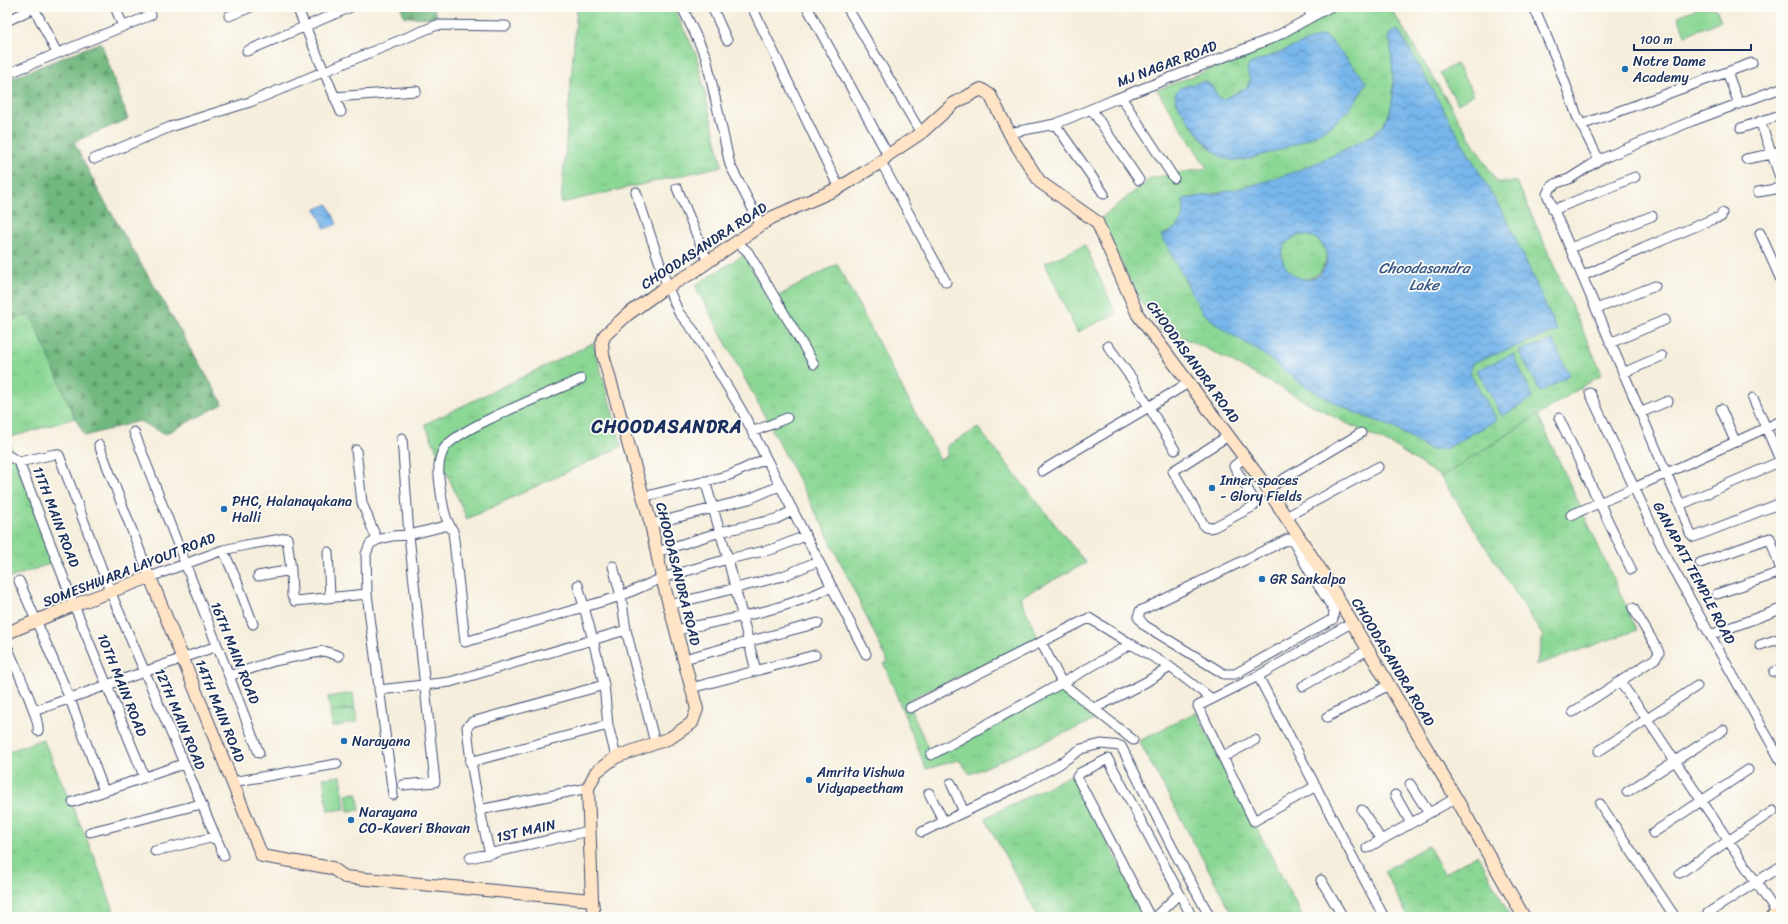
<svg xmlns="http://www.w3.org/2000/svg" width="1788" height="924" viewBox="0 0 1788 924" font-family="Sriracha,sans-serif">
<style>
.grass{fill:url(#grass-tufts);stroke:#538379}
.forest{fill:url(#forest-firs);stroke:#46746e}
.park{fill:url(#park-crowns);stroke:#538379;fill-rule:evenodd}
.pitch{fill:#8bd794;stroke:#538379}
.water{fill:url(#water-waves);stroke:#4972a4;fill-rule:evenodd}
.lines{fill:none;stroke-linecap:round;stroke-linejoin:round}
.street-casing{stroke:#3c4c71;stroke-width:11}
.secondary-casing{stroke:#3c4c71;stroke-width:14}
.street{stroke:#fff;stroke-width:9}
.secondary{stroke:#ffe4c6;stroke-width:12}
.poi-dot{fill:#1f6fb2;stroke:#fdfcf7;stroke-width:1.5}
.labels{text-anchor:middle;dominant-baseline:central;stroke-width:3.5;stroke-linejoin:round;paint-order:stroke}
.poi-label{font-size:14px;fill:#1b2f5e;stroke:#fdfcf7;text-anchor:start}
.street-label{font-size:14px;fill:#1b2f5e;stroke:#fdfcf7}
.water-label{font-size:15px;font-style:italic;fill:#375888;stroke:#fdfcf7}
.district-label{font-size:18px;font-weight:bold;letter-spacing:1px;fill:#1b2f5e;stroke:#fdfcf7}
</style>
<defs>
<pattern id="grass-tufts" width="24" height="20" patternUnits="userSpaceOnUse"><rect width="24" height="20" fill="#8bd794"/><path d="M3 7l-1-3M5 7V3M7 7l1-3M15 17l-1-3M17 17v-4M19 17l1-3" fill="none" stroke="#77b982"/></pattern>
<pattern id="forest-firs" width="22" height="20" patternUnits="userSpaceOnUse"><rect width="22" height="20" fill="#70b87e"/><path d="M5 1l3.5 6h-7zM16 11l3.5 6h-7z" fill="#5b966a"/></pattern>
<pattern id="park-crowns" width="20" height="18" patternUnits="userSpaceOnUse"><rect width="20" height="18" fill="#8bd794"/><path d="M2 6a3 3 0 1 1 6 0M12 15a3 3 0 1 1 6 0" fill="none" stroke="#77b982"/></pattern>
<pattern id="water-waves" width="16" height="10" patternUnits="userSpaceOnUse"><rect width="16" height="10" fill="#77b6eb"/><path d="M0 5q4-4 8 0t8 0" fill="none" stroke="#6194c2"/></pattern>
</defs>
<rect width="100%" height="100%" fill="#fdfcf7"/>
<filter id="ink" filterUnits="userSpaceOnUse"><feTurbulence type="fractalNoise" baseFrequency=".025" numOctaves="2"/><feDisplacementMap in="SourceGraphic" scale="8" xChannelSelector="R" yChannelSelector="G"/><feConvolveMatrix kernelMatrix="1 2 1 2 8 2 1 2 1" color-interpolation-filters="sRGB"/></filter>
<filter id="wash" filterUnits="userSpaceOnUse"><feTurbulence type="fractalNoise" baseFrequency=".012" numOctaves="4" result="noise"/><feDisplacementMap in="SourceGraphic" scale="16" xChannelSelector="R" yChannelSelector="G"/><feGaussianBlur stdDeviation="0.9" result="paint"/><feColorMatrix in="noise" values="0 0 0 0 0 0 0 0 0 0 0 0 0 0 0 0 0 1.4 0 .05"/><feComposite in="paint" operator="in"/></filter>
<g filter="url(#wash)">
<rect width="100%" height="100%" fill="#f6eedc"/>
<path class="grass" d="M577 7H673L696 54 722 166 561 203Z
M1282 257a22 22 0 1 1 44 0a22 22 0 1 1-44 0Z
M744 255 769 301 837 264 940 460 947 456V446L978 428 1086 563 1020 597 1039 640 907 700 931 755 1060 686 1097 719 970 774 959 760 926 769 884 664 888 662 824 528 695 285Z
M31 315 75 418 8 438 55 562 7 579V320Z
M593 343 622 446 467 519 425 424Z
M1538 415 1637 630 1536 665 1543 636 1441 477Z
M1196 712 1303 917H1234L1139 741Z
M43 739 94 856 116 917H7V752Z
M1071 775 1148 917H1038L985 818Z
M1428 845 1444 874 1478 854 1510 917H1408L1384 871Z"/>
<path class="forest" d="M401 7H433L438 18 404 17Z
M101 42 128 119 74 142 98 190 223 404 165 434 139 421 85 436 75 418 31 315 7 320V80Z"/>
<path class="park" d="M1337 7H1390L1497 182H1517L1602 374 1441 477 1394 446 1344 422 1221 356 1170 331 1162 332 1139 299 1100 219 1151 178 1207 168 1157 90C1218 66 1282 43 1337 7ZM1398 30 1557 330 1472 363 1470 374 1497 420 1426 448 1393 427 1354 412 1319 394 1259 351 1215 323 1161 235C1179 231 1186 217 1184 199 1242 191 1296 175 1348 148 1364 139 1380 134 1388 117 1397 96 1392 67 1391 44L1389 42ZM1327 38 1367 82C1338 138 1294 144 1239 161 1208 159 1193 126 1177 103L1206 81 1211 85 1219 98 1224 99 1246 89 1250 80Z"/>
<path class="pitch" d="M1701 7H1715L1721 21 1685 35 1678 16Z
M1456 64 1474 94 1458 104 1440 73Z
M1085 245 1116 314 1077 332 1045 263Z
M353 693 355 708 330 711 328 697Z
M355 709 357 722 332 727 330 712Z
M341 776 345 809 328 811 323 778Z
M357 793 360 810 348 811 346 794Z"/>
<path class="water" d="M1395 30H1398L1510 226 1557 331 1472 363 1470 374 1497 420 1445 449 1431 450 1393 427 1354 412 1319 394 1304 385 1259 351 1223 329 1202 312 1161 235C1178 231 1187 217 1183 199 1241 191 1296 175 1348 148 1364 139 1380 134 1388 117 1397 96 1392 67 1391 44L1388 37 1391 32ZM1299 235C1316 233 1333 248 1325 266 1308 304 1255 252 1299 235Z
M1323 35 1331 41 1367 82C1344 126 1313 139 1269 153 1254 157 1240 164 1224 158 1210 152 1183 115 1176 100L1175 94 1180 88 1204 81 1211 85 1219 98 1224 99 1248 87 1250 80 1247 69 1250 64Z
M328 204 337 224 325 229 316 209Z
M1553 340 1569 375 1541 392 1519 351Z
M1513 354 1533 398 1502 416 1477 370Z"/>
</g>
<g filter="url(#ink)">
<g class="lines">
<defs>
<path id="street" d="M115 7 123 26
M297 7 341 112
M682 7 706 57 730 165 761 225
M712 7 727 40
M752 7 839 188
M807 7 888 155
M847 7 921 133
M1308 7 1311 17
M1534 7 1557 61 1577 116 1599 160
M34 8 57 53
M229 16 251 7
M7 21 36 7
M247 51 351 7
M1727 72 1739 104
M7 74 151 15
M1781 88 1692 121 1599 160 1569 179 1557 183 1550 188 1547 194 1680 505 1690 533 1694 537 1781 503
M334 97 416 91
M1121 97 1174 178
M1092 110 1139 180
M1760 121 1781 180
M1055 124 1104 194
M1581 125 1752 63
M1741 128 1780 115
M1009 133 1055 124 1113 100 1273 38 1330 7
M94 159 170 127 250 102 437 25 506 26
M1746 159 1772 154 1781 150
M881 162 946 282
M677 188 708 262
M636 192 668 288 679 313 694 331 742 411 866 654
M1758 192 1781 188
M1553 210 1635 177
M1760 233 1781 280
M737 242 748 252 814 364
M1570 248 1652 216
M1583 276 1644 248 1713 219 1721 217 1722 213
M1596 309 1655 286
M1610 343 1665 320
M1108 346 1132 379 1175 450
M1623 373 1662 356
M581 379C555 391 456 428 444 449 436 463 439 478 441 493 443 506 445 520 453 531L465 642 621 596 662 578 728 559 773 549 805 536
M1590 393 1667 558 1781 761
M1753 398 1781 462
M1721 409 1735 441
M1640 413 1668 401
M1559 418 1631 569
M134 432 259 753
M752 432 787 418
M1228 436 1173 471 1205 527 1210 528 1214 527 1254 506V500L1234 466 1244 458
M402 438 409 535 435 782 403 785
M99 445 150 577 223 550 246 545 287 538 291 570 292 596 295 601 367 594
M356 450 362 503 377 540
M7 455 19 462 55 454 59 455 110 591 224 856
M19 462 74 605 144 776
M1042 471C1090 441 1140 413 1188 383
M705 481 728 559 756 671
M1267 489 1361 433
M643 497 730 475 765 459
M1680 505 1781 461
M1571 515 1634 488 1781 421
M1286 517 1378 467
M651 524 749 499 779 486
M223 550 236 579 253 624
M328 552 330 597
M657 552 720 532 776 519 792 511
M1700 563 1770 538 1781 570
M613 566 621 596 626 630 655 743
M1320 569 1311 574 1294 543 1288 539 1140 611 1138 617 1144 625 1224 674H1235L1333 619 1334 610 1318 585 1326 579
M258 576 291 570
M19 581 70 699 104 791
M578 585 593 640 604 685 608 725 616 757
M1717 594 1781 572
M669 605 783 576 818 561
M676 630C729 619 783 611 831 587
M1710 635 1781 609
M1760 645 1781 638
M7 646C13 662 41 719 38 731
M684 659 818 623
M1774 672 1781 669
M229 676 274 661 324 651 339 656
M1258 676 1384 917
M1620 682 1647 719 1778 915
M1303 686 1368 650
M691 688 815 655
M379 690 450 682 626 630
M910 708 1089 618 1131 644
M1095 708 1146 682 1170 667
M34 711 217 646
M1573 712 1656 658 1659 653 1657 648 1633 608
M1327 717 1389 685
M1133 740 1062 683 1131 644 1170 667 1212 699
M1599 751 1697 686
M931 755 1062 683 1041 642
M1223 757 1255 740
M470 762 608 725
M232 782 337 764
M951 783 964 812
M1410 784 1429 813
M1316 786 1254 821 1198 706 1258 676 1351 623
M1627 792 1723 730
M929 793 944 822
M393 795 367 594 366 554 370 544 377 540 392 536 409 535 449 525
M1395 795 1411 823
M73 802 183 764
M1600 804 1675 917
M479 810 588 788
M1362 810 1381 840
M90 832 201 804
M922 832 1021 785 1058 765 1081 749 1101 744 1121 746 1174 851 1210 917
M1653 833 1748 770
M1367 848 1456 798
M155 851 215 837
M490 854C479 811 471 770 467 727L472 722 604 685
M470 858 589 831
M1680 873 1773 811
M1321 880 1343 917
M1708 913 1781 866
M1150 917 1077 777 1080 773 1108 759 1192 917
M1155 917 1179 894"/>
<path id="secondary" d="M7 633 74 605 150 577 262 856 332 868 345 877 592 900
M594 917 592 900 588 788 596 772 616 757 670 738 692 723 697 709 662 578 651 524 603 355 602 342 605 335 627 315 660 291 692 273 771 218 839 188 881 162 888 155 921 133 953 104 981 89 990 95 1013 140 1040 182 1097 222 1138 315 1262 481 1322 572 1456 798 1524 917
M1772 917 1781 914"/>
</defs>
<use href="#street" class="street-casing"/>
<use href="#secondary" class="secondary-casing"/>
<use href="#street" class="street"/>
<use href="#secondary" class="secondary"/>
</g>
</g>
<g class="poi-dot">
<circle cx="1625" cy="69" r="4"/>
<circle cx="1212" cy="488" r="4"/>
<circle cx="224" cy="509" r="4"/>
<circle cx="1262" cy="579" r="4"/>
<circle cx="344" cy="741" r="4"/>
<circle cx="809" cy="780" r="4"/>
<circle cx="351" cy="820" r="4"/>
</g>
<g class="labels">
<g class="poi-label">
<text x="1633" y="61">Notre Dame<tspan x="1633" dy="16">Academy</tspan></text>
<text x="1220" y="480">Inner spaces<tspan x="1220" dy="16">- Glory Fields</tspan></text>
<text x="232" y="501">PHC, Halanayakana<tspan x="232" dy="16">Halli</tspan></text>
<text x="1270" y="579">GR Sankalpa</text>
<text x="352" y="741">Narayana</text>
<text x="817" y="772">Amrita Vishwa<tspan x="817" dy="16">Vidyapeetham</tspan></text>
<text x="359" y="812">Narayana<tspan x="359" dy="16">CO-Kaveri Bhavan</tspan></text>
</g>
<g class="street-label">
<text transform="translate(1167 64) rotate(-21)">MJ NAGAR ROAD</text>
<text transform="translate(704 246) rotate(-33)">CHOODASANDRA ROAD</text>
<text transform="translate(1193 362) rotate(54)">CHOODASANDRA ROAD</text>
<text transform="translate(56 517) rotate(69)">11TH MAIN ROAD</text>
<text transform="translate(129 570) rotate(-21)">SOMESHWARA LAYOUT ROAD</text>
<text transform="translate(1694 573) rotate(62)">GANAPATI TEMPLE ROAD</text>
<text transform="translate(678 574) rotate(76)">CHOODASANDRA ROAD</text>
<text transform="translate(235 653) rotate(68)">16TH MAIN ROAD</text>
<text transform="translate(1393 662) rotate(59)">CHOODASANDRA ROAD</text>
<text transform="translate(122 685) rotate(68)">10TH MAIN ROAD</text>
<text transform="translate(220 711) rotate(68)">14TH MAIN ROAD</text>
<text transform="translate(180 719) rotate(67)">12TH MAIN ROAD</text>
<text transform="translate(526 831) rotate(-13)">1ST MAIN</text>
</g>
<g class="water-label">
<text x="1424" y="268">Choodasandra<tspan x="1424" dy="17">Lake</tspan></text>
</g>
<g class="district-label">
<text x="667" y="427">CHOODASANDRA</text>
</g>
</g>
<rect width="1788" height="924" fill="none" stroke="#fdfcf7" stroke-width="24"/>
<path d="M1634 44v6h117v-6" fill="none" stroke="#1b2f5e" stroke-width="2"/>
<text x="1640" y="44" font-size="12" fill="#1b2f5e" stroke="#fdfcf7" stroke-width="3" paint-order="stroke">100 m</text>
</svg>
